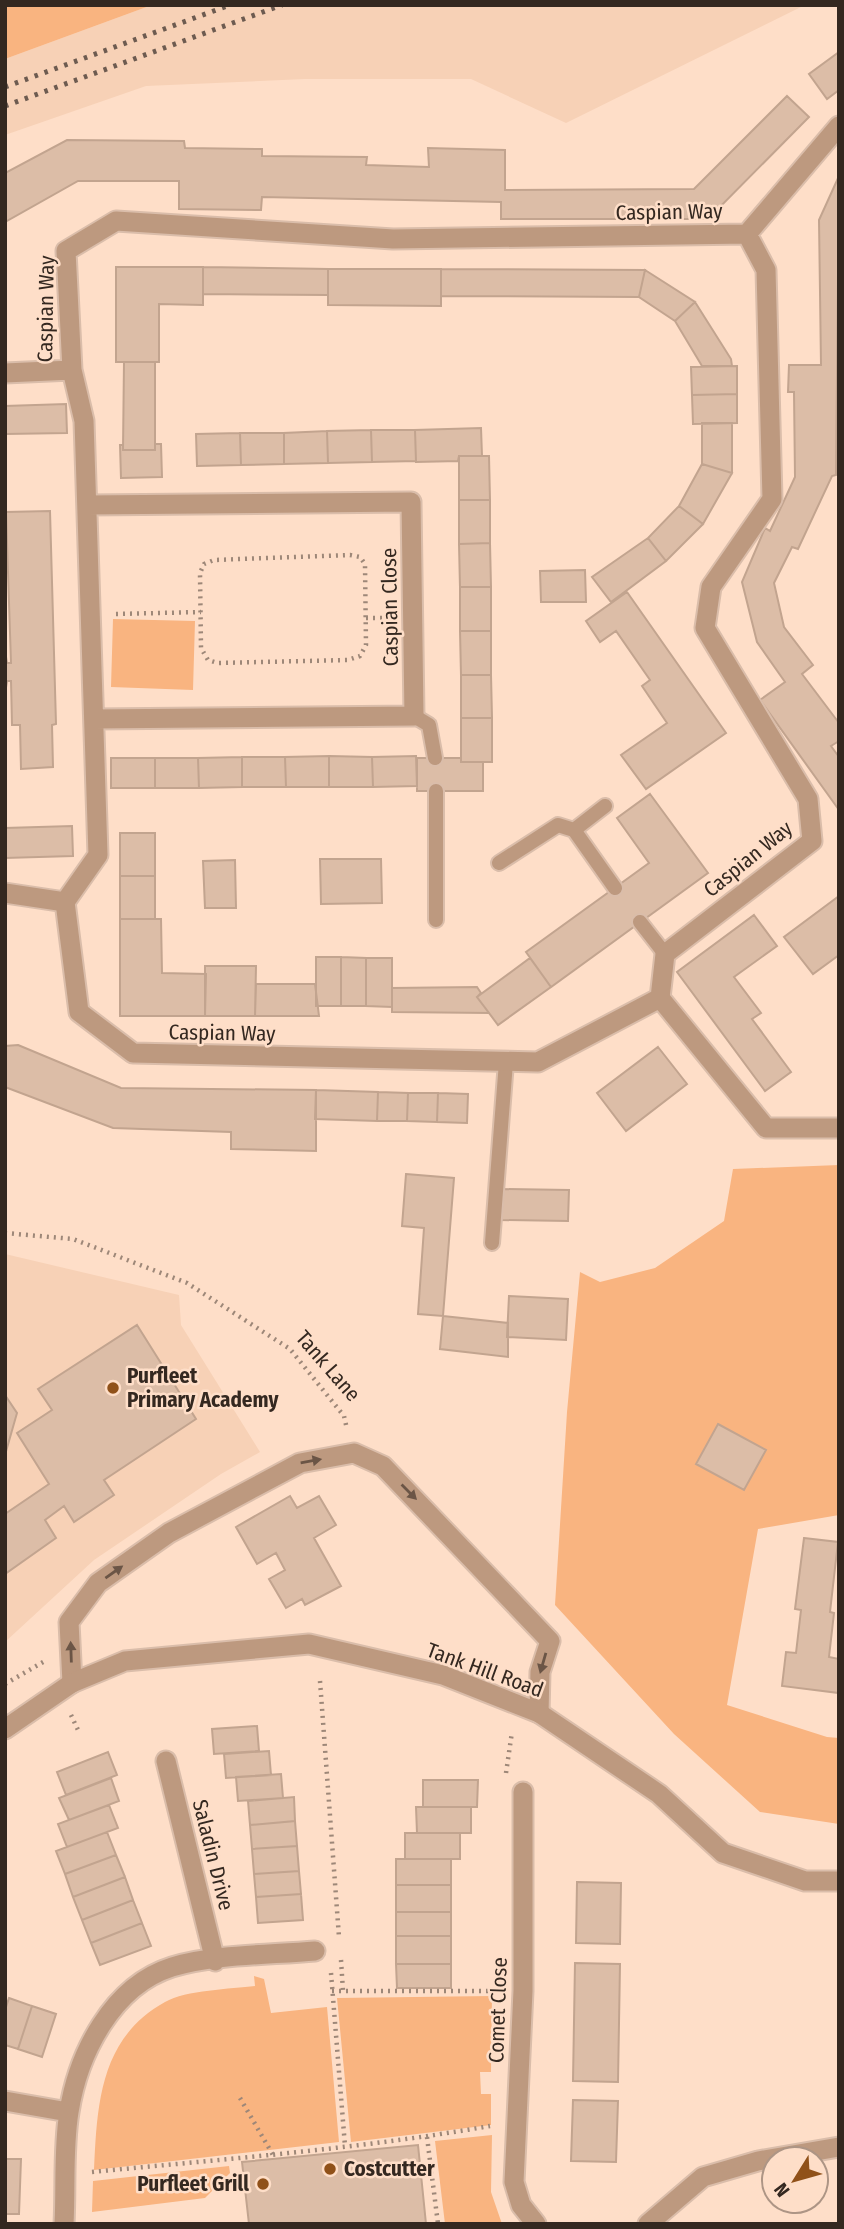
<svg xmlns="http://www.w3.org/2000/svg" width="844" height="2229" viewBox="0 0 844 2229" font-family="'Fira Sans Condensed',sans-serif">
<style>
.built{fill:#f7d1b6}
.green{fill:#f9b480}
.building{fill:#dcbda7;stroke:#c2a48f;stroke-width:2}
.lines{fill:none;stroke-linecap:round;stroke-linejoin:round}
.service-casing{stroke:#dabdaa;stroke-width:18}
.minor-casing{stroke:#dabdaa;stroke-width:23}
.tertiary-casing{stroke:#dabdaa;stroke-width:23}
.path{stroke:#9d8778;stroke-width:4.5;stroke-dasharray:2 5;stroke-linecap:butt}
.service{stroke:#bd997f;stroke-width:14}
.minor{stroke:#bd997f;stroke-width:19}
.tertiary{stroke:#bd997f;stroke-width:19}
.rail{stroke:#6d5b50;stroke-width:5;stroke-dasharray:3.5 7;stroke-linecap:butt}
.oneway{fill:#6b5546}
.poi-dot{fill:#905119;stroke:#fedec8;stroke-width:2.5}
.labels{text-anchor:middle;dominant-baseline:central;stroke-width:5;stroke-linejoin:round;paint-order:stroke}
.street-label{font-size:21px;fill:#342820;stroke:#fedec8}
.poi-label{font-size:21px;font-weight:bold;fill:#342820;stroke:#fedec8;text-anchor:start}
</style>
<rect width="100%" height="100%" fill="#fedec8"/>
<path class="built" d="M152 5H805L566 123 471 79H305L146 86 5 135V59Z
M5 1254 179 1295 181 1325 260 1452 221 1474 94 1560 5 1642Z"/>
<path class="green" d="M5 5H152L5 59Z
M113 619 195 621 193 690 111 687Z
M839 1165V1515L758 1529 727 1705 827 1737 839 1738V1824L760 1812 674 1734 555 1605 567 1412 580 1272 600 1282 655 1268 724 1221 733 1169Z
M254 1976 264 1979 271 2013 327 2007 339 2142 94 2170C97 2104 100 2038 165 2002 186 1990 231 1989 255 1986Z
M492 1996 491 2072H480L481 2094H491V2125L351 2142 337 1998Z
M492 2135 491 2192 502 2224H445L435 2141Z
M229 2166 230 2173 205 2198 92 2212 93 2181Z"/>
<path class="building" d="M839 52V90L827 99 809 74Z
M787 96 809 117 708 219H501V202L262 197 261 210 179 209V181H78L5 222V173L67 140 184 141 185 148 262 149V156L367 157 366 165 429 167 428 148 505 150V190L694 189Z
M839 176 836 475 832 476 798 549 792 547 774 583 784 627 813 665 802 674 839 723V741L831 746 839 757V810L760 700 785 682 757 642 742 582 765 528 770 531 795 477 794 392H788L789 365H821L819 220Z
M116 267H203V305L159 304V362H116Z
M203 267 328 269V295L203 294Z
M328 269H441V306L328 305Z
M441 269 645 270 639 297 441 296Z
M645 270 695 302 675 321 639 297Z
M695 302 731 359 732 366H702L675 321Z
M124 362H155V450H123Z
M737 366V394L692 395 691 367Z
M737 394V423L693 424 692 395Z
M66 404 67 433 5 434V406Z
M702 423H732V473L702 464Z
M481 428 482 456H459L458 461 416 462 415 430Z
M371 430H415L416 461 372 462Z
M371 430 372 462 328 463 327 431Z
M327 431 328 463 284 464V433Z
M240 433H284V464L241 465Z
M240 433 241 465 197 466 196 434Z
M155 444H161L162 477 121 478 120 445H123V450H155Z
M459 456H489L490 500H459Z
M702 464 732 473 703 524 679 506Z
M459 500H490V543L459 544Z
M679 506 703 524 666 561 648 538Z
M50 511 56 724 52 725 53 767 21 769 20 725H12L11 681H7L5 694V651L7 663H11L6 512Z
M648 538 666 561 611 602 592 577Z
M490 543 491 587H460L459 544Z
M585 570 586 602H541L540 571Z
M460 587H491V631H460Z
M627 592 726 733 646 789 621 755 667 723 642 686 650 680 616 631 600 642 586 621Z
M460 631H491V675H461Z
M461 675H491L492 718H461Z
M461 718H492V762H461Z
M329 756 372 757 373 787H329Z
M329 756V787H286L285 757Z
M416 756 417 786 373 787 372 757Z
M242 757H285L286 787H242Z
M242 757V787L199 788 198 758Z
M111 758H155V788H111Z
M155 758H198L199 788H155Z
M417 758H461V762H483V791H417Z
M650 794 708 873 551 987 526 952 649 863 617 818Z
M72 826 73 856 5 858V828Z
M120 833H155V876H120Z
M320 859H381L382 903 321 904Z
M235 860 236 908H205L203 861Z
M120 876H155V919H120Z
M839 896V955L813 974 784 937Z
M754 915 777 946 734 977 761 1013 752 1019 791 1072 765 1091 677 972Z
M120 919H161L162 973 206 974 205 1016H120Z
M316 957H341V1006H316Z
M341 957 366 958V1006H341Z
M366 958H392V1007L366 1006Z
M530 958 551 987 498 1025 477 997Z
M205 966H256L255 1016H205Z
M256 984H315L319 1016H255Z
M477 987 481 993 477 997 489 1013 392 1012V988Z
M18 1045 121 1088 316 1090V1151L231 1149V1132L113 1128 5 1087V1046Z
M658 1047 687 1084 626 1131 597 1093Z
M316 1090 378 1092 377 1121 315 1119Z
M378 1092 408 1093 407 1121H377Z
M408 1093H438L437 1122 407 1121Z
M438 1093 468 1094 467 1123 437 1122Z
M406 1174 454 1178 443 1316 418 1314 424 1228 402 1226Z
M501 1189 569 1190 568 1221 500 1220Z
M509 1296 568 1299 566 1340 507 1337Z
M443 1316 508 1323V1357L440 1349Z
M137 1325 196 1419 104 1480 114 1495 74 1522 64 1506 45 1520 56 1538 5 1574V1514L49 1484 17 1433 52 1410 38 1389Z
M5 1395 17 1413 5 1455Z
M718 1424 766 1450 744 1490 696 1464Z
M290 1496 297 1508 319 1496 336 1525 314 1538 341 1586 305 1605 302 1599 286 1608 269 1579 285 1570 276 1553 257 1564 236 1527Z
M804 1538 838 1542 830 1612 834 1613 829 1657 839 1659V1693L782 1686 786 1652 796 1653 801 1610 795 1609Z
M257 1726 259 1751 214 1754 212 1729Z
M269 1751 271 1775 226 1778 224 1754Z
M108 1752 117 1775 66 1795 57 1772Z
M281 1774 283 1798 238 1801 236 1777Z
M111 1778 119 1801 69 1820 59 1798Z
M423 1780H478L477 1807H423Z
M294 1797 295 1821 250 1825 248 1801Z
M109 1805 118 1828 67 1847 58 1824Z
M416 1807H471V1833H417Z
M295 1821 297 1846 252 1849 250 1825Z
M107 1832 116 1855 65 1874 56 1851Z
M405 1833H460V1859H405Z
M297 1846 299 1871 254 1874 252 1849Z
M116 1855 125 1877 73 1897 65 1874Z
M396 1859H451V1885H396Z
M299 1871 301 1894 256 1897 254 1874Z
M125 1877 133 1900 82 1920 73 1897Z
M577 1882 621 1883 620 1944 576 1943Z
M396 1885H451V1912H396Z
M301 1894 303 1920 258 1923 256 1897Z
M133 1900 142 1923 91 1943 82 1920Z
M396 1912H451V1936H396Z
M142 1923 151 1946 100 1965 91 1943Z
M396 1936H451V1964H396Z
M575 1963 620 1964 618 2082 573 2081Z
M396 1964H451V1988H397Z
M9 1998 32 2006 18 2049 5 2045V2010Z
M32 2006 56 2014 42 2057 18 2049Z
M573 2100 618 2101 616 2162 571 2161Z
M418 2145 426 2224H249L242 2162Z
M5 2159H21L19 2214H5Z"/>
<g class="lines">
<defs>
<path id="service" d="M414 716 429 725 435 758
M574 830 605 806
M499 863 558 825 574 830 615 888
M436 920V791
M640 922 665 954
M492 1243 506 1062"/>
<path id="minor" d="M747 234 839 126
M5 373 72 370 66 251 116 221 393 239 747 234 766 270 772 499 711 587 705 628 808 799 812 841 665 954 660 998 766 1128H839
M87 505 411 502 414 716 94 719
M5 893 65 902 79 1012 133 1053 538 1062 660 998
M65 902 98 855 84 421 72 370
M72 1683 69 1622 98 1583 169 1533 300 1463 354 1453 383 1466 550 1641 540 1672 539 1713
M166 1761 215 1961
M523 1792V1991L514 2182 521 2205 536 2224
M5 2101 68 2112
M64 2224C66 2187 63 2148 69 2112 78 2054 112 1986 172 1967 214 1954 271 1955 315 1951
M648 2224 703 2177 758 2161 839 2147"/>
<path id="tertiary" d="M5 1729 72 1683 125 1661 309 1644 443 1675 539 1713 659 1794 723 1853 805 1881H839"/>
</defs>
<use href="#service" class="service-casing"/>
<use href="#minor" class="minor-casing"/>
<use href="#tertiary" class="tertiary-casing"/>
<path class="path" d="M350 555 360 557 365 564 366 645 360 656 348 660 218 663 208 660 201 648 200 573 204 564 214 560Z
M116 614 201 612
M366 618H386
M5 1233 73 1239 187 1283 290 1349 344 1416 347 1429
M320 1681 339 1937
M5 1684 45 1661
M71 1715 78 1730
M506 1773 512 1732
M341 1960 343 1991
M331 1973 345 2146
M332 1991H498
M240 2098 273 2155
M427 2137 438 2224
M92 2172C225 2159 358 2149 490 2126"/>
<use href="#service" class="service"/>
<use href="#minor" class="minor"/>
<use href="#tertiary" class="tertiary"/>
<path class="rail" d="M5 87 230 5
M5 106 282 5"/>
</g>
<defs><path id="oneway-solid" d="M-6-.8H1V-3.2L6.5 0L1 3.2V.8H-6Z" transform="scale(1.75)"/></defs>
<g class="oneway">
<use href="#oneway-solid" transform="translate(311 1461) rotate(-10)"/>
<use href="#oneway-solid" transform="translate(409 1492) rotate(45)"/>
<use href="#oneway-solid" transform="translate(114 1572) rotate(-35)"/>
<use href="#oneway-solid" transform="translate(71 1652) rotate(-92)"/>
<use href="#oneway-solid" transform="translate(543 1663) rotate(106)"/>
</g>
<g class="poi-dot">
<circle cx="113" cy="1388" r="7"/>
<circle cx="330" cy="2169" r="7"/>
<circle cx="263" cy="2184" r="7"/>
</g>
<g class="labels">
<g class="street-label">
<text transform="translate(669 212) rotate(-1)">Caspian Way</text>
<text transform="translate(46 309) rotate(-89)">Caspian Way</text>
<text transform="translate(390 607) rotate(-91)">Caspian Close</text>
<text transform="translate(748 859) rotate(-39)">Caspian Way</text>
<text transform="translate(222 1033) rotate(1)">Caspian Way</text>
<text transform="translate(328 1366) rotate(49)">Tank Lane</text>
<text transform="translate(485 1670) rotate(20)">Tank Hill Road</text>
<text transform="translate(213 1855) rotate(76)">Saladin Drive</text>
<text transform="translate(498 2010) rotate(-88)">Comet Close</text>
</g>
<g class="poi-label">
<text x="127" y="1376">Purfleet<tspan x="127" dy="24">Primary Academy</tspan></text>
<text x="344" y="2169">Costcutter</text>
<text x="249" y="2184" text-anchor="end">Purfleet Grill</text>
</g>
</g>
<rect width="844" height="2229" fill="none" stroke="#342820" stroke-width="14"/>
<g transform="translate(795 2180) rotate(233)"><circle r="33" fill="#fedec8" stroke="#ad9585" stroke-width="2"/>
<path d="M0-5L12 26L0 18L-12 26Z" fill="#905119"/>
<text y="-10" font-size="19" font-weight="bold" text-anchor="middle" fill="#342820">N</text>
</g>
</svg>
